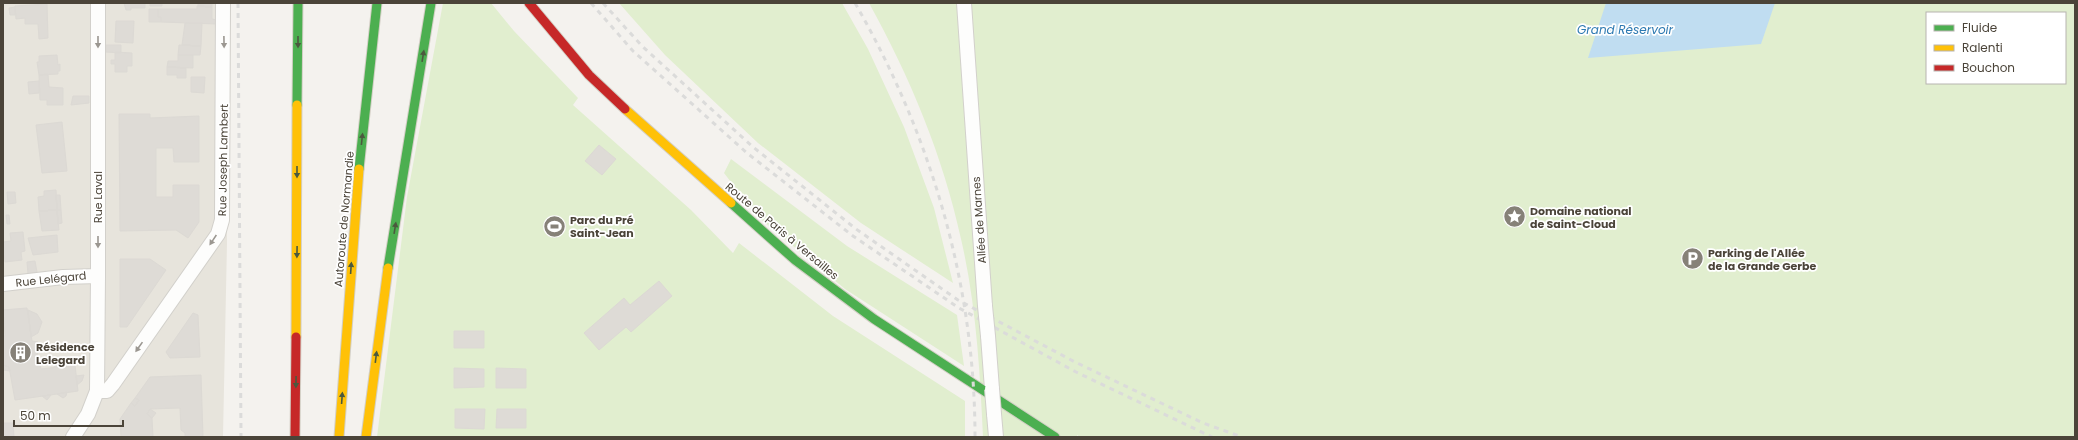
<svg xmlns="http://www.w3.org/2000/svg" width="2078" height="440" viewBox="0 0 2078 440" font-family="Poppins,sans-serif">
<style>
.residential{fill:#e7e4dc}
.green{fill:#e1eecf;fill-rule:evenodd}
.water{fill:#c0ddf1}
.building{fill:#dedbd6;stroke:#dcd9d4}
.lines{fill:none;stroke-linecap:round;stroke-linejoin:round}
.street-casing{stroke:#d2d0cb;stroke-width:16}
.fast-casing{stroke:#d3cfc5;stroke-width:11}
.slow-casing{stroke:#d3cfc5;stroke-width:11}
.jam-casing{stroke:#d3cfc5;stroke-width:11}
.street{stroke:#fdfdfc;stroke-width:14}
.fast{stroke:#4caf50;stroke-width:9}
.slow{stroke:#ffc107;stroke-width:9}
.jam{stroke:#c62828;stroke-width:9}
.rail{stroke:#dbdbda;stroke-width:3;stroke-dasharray:5 5;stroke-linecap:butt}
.street-bridge-casing{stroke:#d2d0cb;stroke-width:16;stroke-linecap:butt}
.street-bridge{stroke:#fdfdfc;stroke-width:14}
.oneway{fill:#9b9791}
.oneway2{fill:#4b593e}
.labels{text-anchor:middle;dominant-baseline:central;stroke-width:3.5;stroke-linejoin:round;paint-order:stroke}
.street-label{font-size:11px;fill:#4b4439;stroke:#fff}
.poi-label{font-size:11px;font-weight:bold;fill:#4b4439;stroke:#fff;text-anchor:start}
.water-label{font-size:12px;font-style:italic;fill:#2e7ab2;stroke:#fff}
</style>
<rect width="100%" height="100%" fill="#f4f2ee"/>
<path class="residential" d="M3 3H226L227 243 223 437H3Z"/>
<path class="green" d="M443 3H491L514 31 578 98 573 105 691 210 733 253 739 243 833 316 965 401V437H377L407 197Z
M619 3H842L868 49 904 127 934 208 953 283 861 223 758 143 665 55Z
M869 3H2075V437H1080L1077 435V437H983C980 371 976 303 961 239 943 156 910 77 869 3ZM1927 13H2065V83H1927Z
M731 159 847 246 957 315 964 366 845 289 757 216 724 173Z"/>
<path class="water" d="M1606 3H1775L1761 44 1588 58Z"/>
<path class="building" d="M124 3H145V8H131V10H126Z
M150 3H162V6H150Z
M198 3H212V7L198 6Z
M47 4 48 38 39 39 38 24H25V18L16 19 15 6Z
M197 6 212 7V19L217 20V24L161 22V17H158V9H197Z
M15 7V15H10L9 8Z
M149 9H158V17H161V22H149Z
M116 21H134L133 43 115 42Z
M185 23H202L201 46 182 45Z
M106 45H121V53L106 52Z
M179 45 201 46 200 55H178Z
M115 52 132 53V66H127V72H115V64H111V60H115Z
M57 55 58 65 60 64V71H58V74L39 75 37 62H39V56Z
M178 55H193V68L167 67 168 61H178Z
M167 67 186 68V78H177V75H167Z
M48 74 49 87 63 88V105H47V100H40L39 75Z
M191 77H205L204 93 191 92Z
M39 81V93L29 94 28 82Z
M73 96H89V103L71 105Z
M119 114H150V118L199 116V162H174L173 148H156V197H173V185H199V222L188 238 176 230 120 231Z
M62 122 67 171 42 173 36 125Z
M599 145 616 159 602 175 585 161Z
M56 190 57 210 39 211 38 197 44 196V191Z
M7 192H15L16 203 8 204Z
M56 195H60L61 210H57Z
M57 210H61L62 223 58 224Z
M57 210 59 230 42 231 39 211Z
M6 215H9L10 224H7Z
M23 232 25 251 21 252 22 260 5 262 3 242 11 241 10 233Z
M57 235 58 252 33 255 28 238Z
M120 259H150L166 270 127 327H120Z
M35 261 37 272 28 274 27 262Z
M659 281 672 296 631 332 626 327 599 350 584 333 624 298 630 305Z
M27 308 32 341 38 342 39 352 37 354 41 369 75 365 78 391 15 400 9 367 3 365V336H5L3 310Z
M28 310 37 314 42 322 38 333 31 337Z
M193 313 198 315 200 357 170 358 166 352Z
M454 331H484V348H454Z
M58 362 61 363 64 366 54 367Z
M3 365 9 367 10 371 3 370Z
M454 368 484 369V387L454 388Z
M496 368 526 369V388H496Z
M84 375 82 381 77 385 76 376Z
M201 375 203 437H185V433L181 430 180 408 150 409 147 414 152 418 153 437H121L120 419 131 403 135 406 139 400 135 398 150 377Z
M67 392 66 396 63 398 57 394Z
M51 395 47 400 42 396Z
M135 398 139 400 135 406 131 403Z
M150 409 156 413 152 418 147 414Z
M455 409H485L484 429 455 428Z
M497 409H526V428H496Z
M3 423H13L14 437H3Z"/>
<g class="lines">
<defs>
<path id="street" d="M964 3 985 306
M3 284 63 277 98 276
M988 336 992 389
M97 391H107L113 384 218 234 222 220 223 3
M994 414 996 437
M73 437 88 414 97 391 98 276V3"/>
<path id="fast" d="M297 105 298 3
M359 169 377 3
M731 203 795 260 874 319 1055 437
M388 268 431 3"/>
<path id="slow" d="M625 109 731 203
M296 337 297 105
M339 437 359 169
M366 437 388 268"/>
<path id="jam" d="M529 3 589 75 625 109
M295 437 296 337"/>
</defs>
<use href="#street" class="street-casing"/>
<use href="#fast" class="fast-casing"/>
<use href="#slow" class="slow-casing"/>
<use href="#jam" class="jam-casing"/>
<use href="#street" class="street"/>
<use href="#fast" class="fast"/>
<use href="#slow" class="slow"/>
<use href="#jam" class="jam"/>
<path class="rail" d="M238 3 241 437
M591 3 633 51 747 153 853 236 959 308 1076 372 1212 437
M603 3 642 46 753 147 856 229 958 300 1075 362 1203 423 1242 437
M855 3C931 135 975 284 975 437"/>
<defs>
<path id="street-bridge" d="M985 306 988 336
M992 389 994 414"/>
</defs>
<use href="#street-bridge" class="street-bridge-casing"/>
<use href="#street-bridge" class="street-bridge"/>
</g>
<defs><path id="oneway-solid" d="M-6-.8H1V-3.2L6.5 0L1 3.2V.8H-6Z"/></defs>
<g class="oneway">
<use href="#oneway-solid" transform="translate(98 42) rotate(90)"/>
<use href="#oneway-solid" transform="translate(224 42) rotate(89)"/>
<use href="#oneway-solid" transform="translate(213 240) rotate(124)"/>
<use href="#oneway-solid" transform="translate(98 242) rotate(90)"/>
<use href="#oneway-solid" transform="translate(139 347) rotate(125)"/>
</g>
<g class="oneway2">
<use href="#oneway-solid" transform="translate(298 42) rotate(90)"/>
<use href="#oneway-solid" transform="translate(423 56) rotate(-81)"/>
<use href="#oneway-solid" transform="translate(362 139) rotate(-84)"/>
<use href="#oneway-solid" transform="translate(297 172) rotate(90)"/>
<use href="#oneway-solid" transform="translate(395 228) rotate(-81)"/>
<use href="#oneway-solid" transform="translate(297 252) rotate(91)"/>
<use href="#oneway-solid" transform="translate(351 268) rotate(-86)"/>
<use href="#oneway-solid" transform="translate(376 357) rotate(-83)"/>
<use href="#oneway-solid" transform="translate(296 382) rotate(91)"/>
<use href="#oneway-solid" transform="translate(342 398) rotate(-86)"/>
</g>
<defs>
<symbol id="sight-disc" viewBox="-11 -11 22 22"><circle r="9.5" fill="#868178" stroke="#fff"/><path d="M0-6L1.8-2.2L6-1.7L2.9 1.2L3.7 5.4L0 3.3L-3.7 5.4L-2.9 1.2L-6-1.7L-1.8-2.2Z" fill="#fff"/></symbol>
<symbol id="stadium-disc" viewBox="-11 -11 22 22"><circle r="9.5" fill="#868178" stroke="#fff"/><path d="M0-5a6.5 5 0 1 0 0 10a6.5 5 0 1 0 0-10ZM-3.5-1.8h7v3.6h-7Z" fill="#fff"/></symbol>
<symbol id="parking-disc" viewBox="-11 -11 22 22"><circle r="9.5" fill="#868178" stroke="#fff"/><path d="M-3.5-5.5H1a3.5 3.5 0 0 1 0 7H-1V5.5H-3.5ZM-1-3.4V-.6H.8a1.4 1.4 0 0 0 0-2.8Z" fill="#fff"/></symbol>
<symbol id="building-disc" viewBox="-11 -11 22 22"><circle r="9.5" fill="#868178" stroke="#fff"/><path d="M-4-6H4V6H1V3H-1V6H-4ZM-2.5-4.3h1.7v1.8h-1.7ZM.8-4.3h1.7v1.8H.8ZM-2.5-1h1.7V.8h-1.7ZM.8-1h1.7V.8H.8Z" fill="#fff"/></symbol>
</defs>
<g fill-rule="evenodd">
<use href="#sight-disc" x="1502" y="204" width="25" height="25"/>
<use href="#stadium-disc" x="542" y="214" width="25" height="25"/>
<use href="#parking-disc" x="1680" y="246" width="25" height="25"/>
<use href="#building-disc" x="8" y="340" width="25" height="25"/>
</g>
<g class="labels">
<g class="street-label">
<text transform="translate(223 160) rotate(-89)">Rue Joseph Lambert</text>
<text transform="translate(98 197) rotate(-90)">Rue Laval</text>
<text transform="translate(344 219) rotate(-85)">Autoroute de Normandie</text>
<text transform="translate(979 220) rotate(-94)">Allée de Marnes</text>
<text transform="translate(782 231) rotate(40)">Route de Paris à Versailles</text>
<text transform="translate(51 279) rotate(-6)">Rue Lelégard</text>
</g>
<g class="poi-label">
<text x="1530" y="211">Domaine national<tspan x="1530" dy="13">de Saint-Cloud</tspan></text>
<text x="570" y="220">Parc du Pré<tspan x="570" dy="13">Saint-Jean</tspan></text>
<text x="1708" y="253">Parking de l'Allée<tspan x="1708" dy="13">de la Grande Gerbe</tspan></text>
<text x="36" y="347">Résidence<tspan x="36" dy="13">Lelegard</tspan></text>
</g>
<g class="water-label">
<text x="1625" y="29">Grand Réservoir</text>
</g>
</g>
<rect width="2078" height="440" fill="none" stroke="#4b4439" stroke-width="8"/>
<rect x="1926" y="12" width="140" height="72" fill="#ffffff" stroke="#b7b4b0"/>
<rect x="1934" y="25" width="20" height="6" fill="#4caf50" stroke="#b7b4b0"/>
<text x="1962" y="32" font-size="12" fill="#4b4439">Fluide</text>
<rect x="1934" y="45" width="20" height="6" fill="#ffc107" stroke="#b7b4b0"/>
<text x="1962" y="52" font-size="12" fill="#4b4439">Ralenti</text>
<rect x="1934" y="65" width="20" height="6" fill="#c62828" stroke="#b7b4b0"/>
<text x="1962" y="72" font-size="12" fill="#4b4439">Bouchon</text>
<path d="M14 420v6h109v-6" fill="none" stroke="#4b4439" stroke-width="2"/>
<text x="20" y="420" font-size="12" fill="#4b4439" stroke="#ffffff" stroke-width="3" paint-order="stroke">50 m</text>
</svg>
